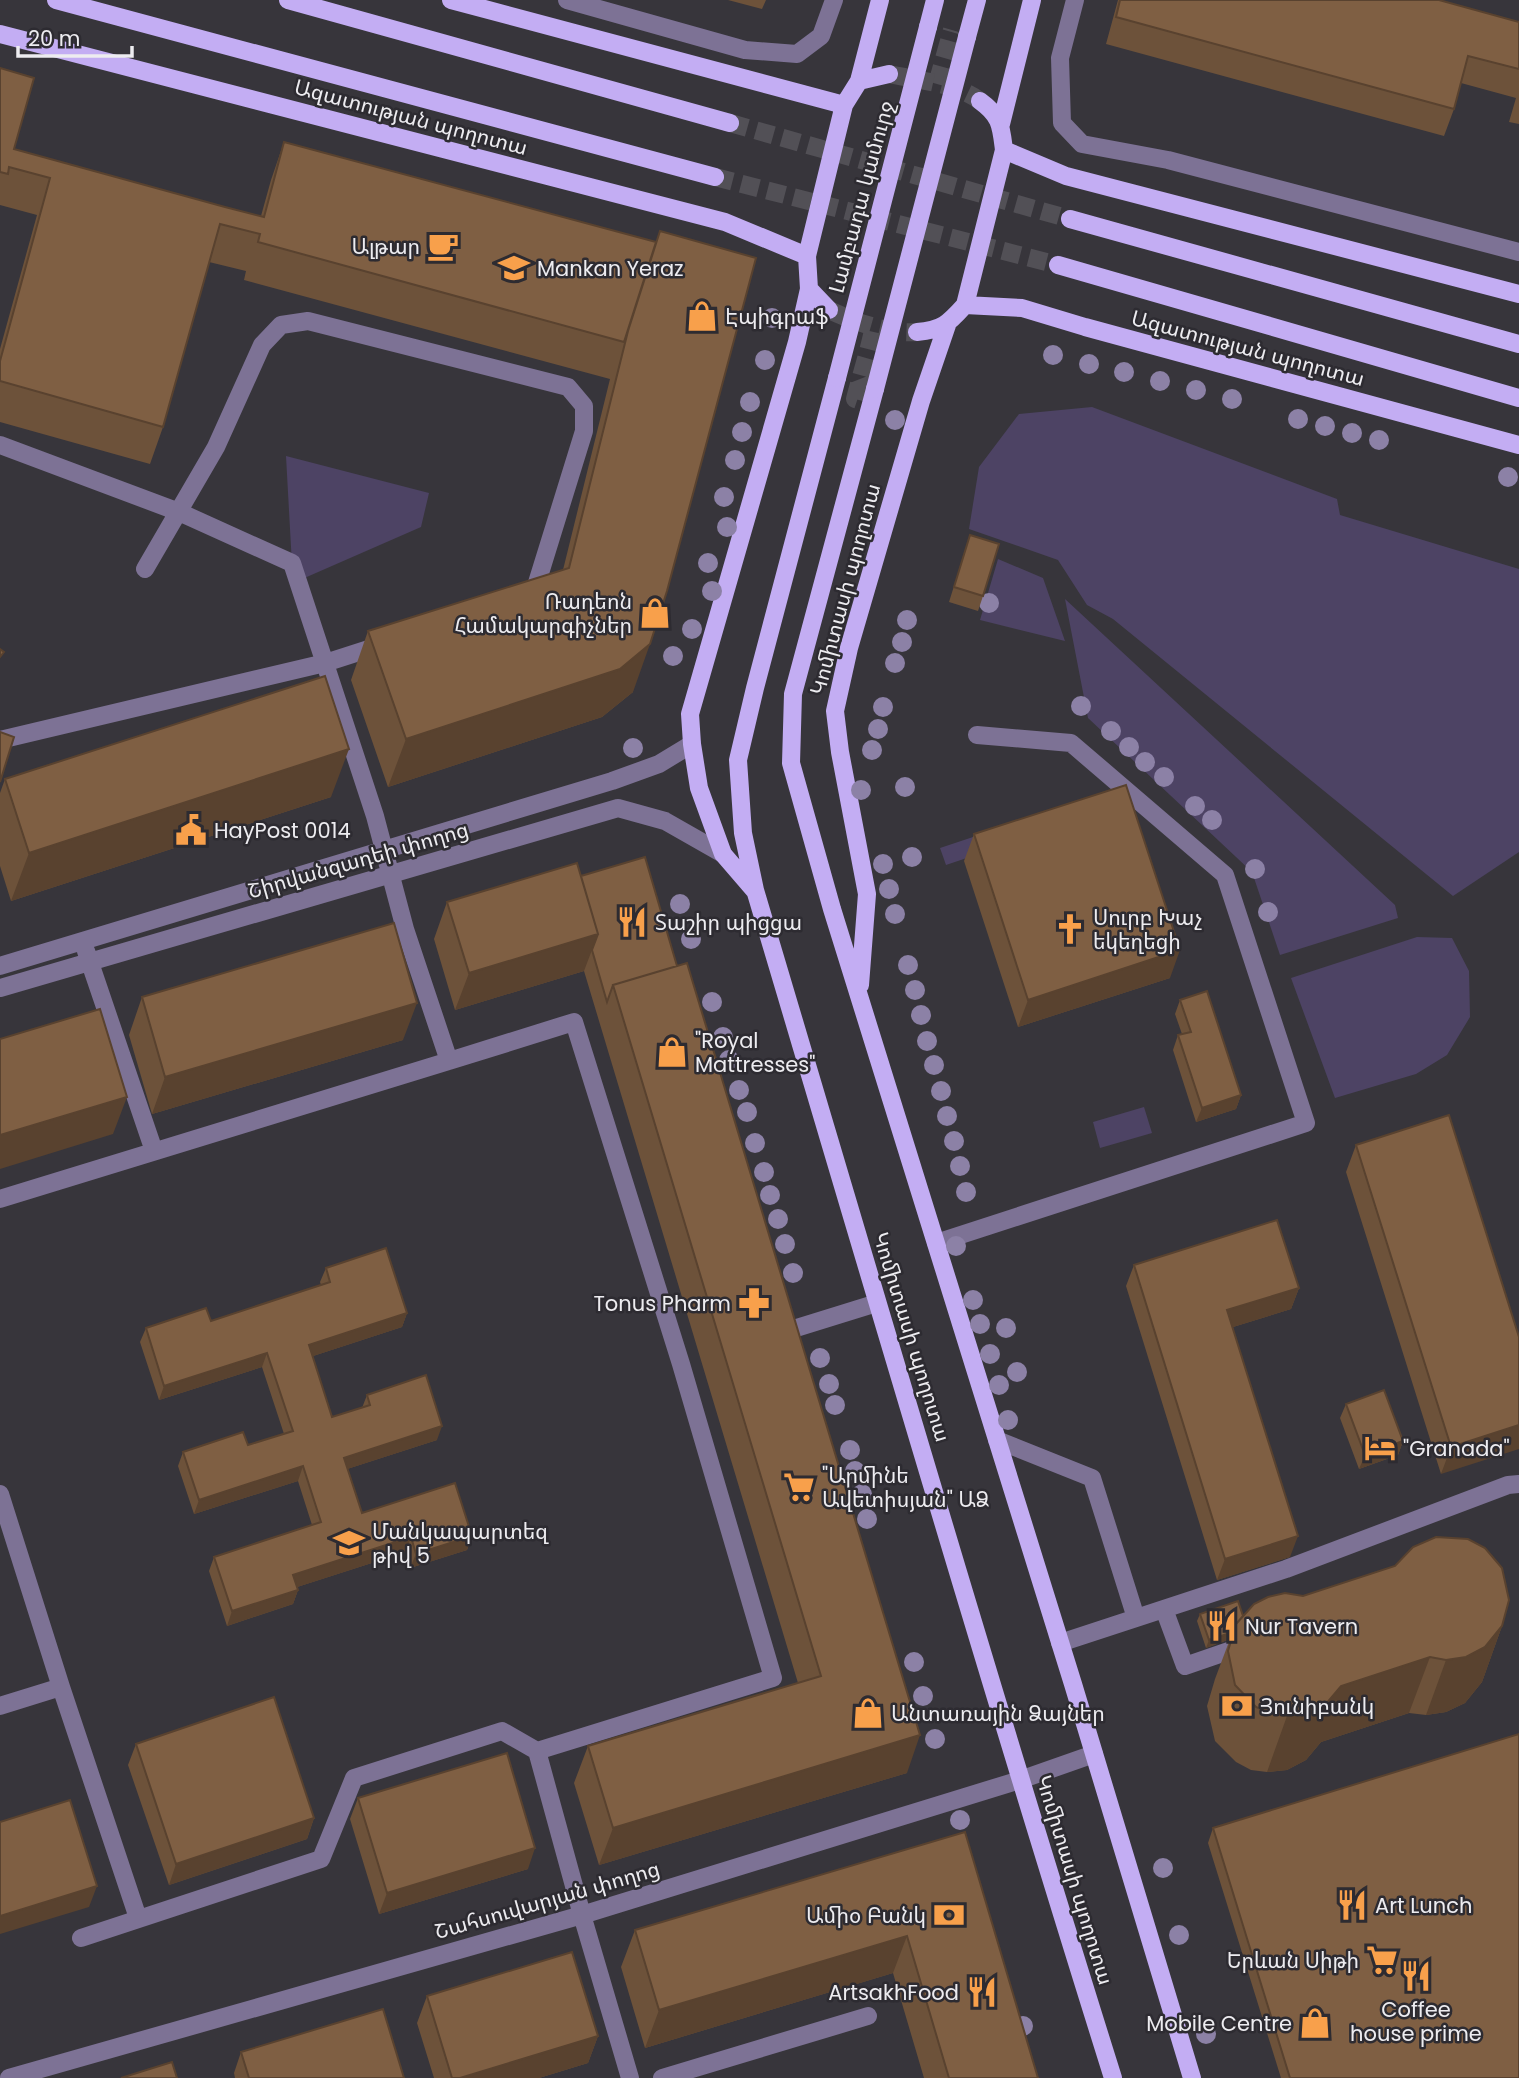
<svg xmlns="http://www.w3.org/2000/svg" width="1519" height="2078" viewBox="0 0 1519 2078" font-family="Poppins,'Noto Sans Armenian',sans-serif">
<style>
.green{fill:#4d4364}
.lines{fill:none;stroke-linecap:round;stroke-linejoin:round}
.minor-tunnel{stroke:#525056;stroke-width:18;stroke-dasharray:18 9;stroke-linecap:butt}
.major-tunnel{stroke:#525056;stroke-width:18;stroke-dasharray:18 9;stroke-linecap:butt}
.minor{stroke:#7d7295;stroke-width:18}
.major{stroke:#c3adf3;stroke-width:18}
.major-bridge{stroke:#c3adf3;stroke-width:18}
.tree{fill:#8c81a6}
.wall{fill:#6d523a}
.shaded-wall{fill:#59422f}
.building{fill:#7f5f43;stroke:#59422f;stroke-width:2}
.labels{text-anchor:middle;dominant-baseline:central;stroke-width:5;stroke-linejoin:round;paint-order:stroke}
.street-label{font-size:21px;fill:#edecf0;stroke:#2d2b31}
.poi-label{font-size:21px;fill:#edecf0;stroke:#2d2b31;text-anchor:start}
</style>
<rect width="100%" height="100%" fill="#37353b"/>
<path class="green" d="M1092 407 1337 499 1340 515 1519 569V852L1453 896 1113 619 1087 605 1058 560 969 529 979 467 1019 414Z
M286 456 429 493 421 527 293 583Z
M998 559 1043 578 1065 641 980 620Z
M1065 599 1395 905 1398 918 1280 955 1252 872 1088 718Z
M1090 798 1095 815 946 865 940 848Z
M1417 937 1452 938 1469 971 1470 1017 1447 1055 1416 1074 1335 1098 1291 978Z
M1144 1107 1152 1133 1100 1148 1093 1122Z"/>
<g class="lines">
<path class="minor-tunnel" d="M937 84 952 30
M860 379 864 389 861 401 855 399C861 375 869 351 874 326"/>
<path class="major-tunnel" d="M889 74C916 80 959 84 980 101
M730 123 1070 219
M715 177 1058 265
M829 310C855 322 888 334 917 332"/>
<path class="minor" d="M567 0 745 50 797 54 821 36 834 0
M1075 0 1060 58 1062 123 1082 144 1168 160 1519 252
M0 445 179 512 292 563 375 816 405 929 449 1061 574 1022 681 1364 773 1678 537 1751 582 1915 630 2078
M145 569 216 447 262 345 281 325 308 321 568 387 584 406V431L536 586 527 596
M0 740 325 663 384 644
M86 951 154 1151
M0 966 612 781 659 764 692 744
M0 988 618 808 665 821 723 854
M0 1199 449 1061
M936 1243 1306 1123 1225 875 1071 743 977 735
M777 1334 877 1303
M997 1440 1092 1478 1136 1618
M0 1494 61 1687 138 1918
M1164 1609 1185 1666 1246 1645
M1060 1643 1286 1569 1508 1485 1519 1484
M0 1706 61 1687
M81 1938 321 1859 354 1778 502 1731 537 1751
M9 2078 582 1915 1020 1780 1094 1754
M662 2078 868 2016"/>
<path class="major" d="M56 0 715 177
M288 0 730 123
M451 0 844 105
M928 27 935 0
M0 34 725 222 807 256
M967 37 977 0
M859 81 889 74
M1001 124 1032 0
M1004 150 1066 176 1519 294
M1070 219 1519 344
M1058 265 1519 398
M809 289 829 310
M965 305 1022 308 1085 327 1519 445
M917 332C942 330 948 324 965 305L1004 150C1001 126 1001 116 980 101
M837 378 755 688 738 760 743 833 755 890C873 1286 989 1683 1113 2078
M875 389 793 694 791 763 832 909 1073 1684 1192 2078
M754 890 723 854 699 788 692 744 690 714 797 342 809 289 807 256 844 105 859 81 880 0
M860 985 867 894 840 752 835 711 849 648 921 401 947 325"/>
<path class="major-bridge" d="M837 378 928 27
M875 389 967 37"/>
</g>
<g class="tree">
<circle cx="772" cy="318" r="10"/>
<circle cx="1053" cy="355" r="10"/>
<circle cx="765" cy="360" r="10"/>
<circle cx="1089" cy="364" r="10"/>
<circle cx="1124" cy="372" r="10"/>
<circle cx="1160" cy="381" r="10"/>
<circle cx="1196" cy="390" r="10"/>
<circle cx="1232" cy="399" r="10"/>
<circle cx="750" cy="402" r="10"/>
<circle cx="1298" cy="419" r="10"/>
<circle cx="895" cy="420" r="10"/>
<circle cx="1325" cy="426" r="10"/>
<circle cx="742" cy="432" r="10"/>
<circle cx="1352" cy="433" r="10"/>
<circle cx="1379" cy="440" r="10"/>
<circle cx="735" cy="460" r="10"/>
<circle cx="1508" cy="477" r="10"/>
<circle cx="724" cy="497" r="10"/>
<circle cx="727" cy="527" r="10"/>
<circle cx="708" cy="563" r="10"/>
<circle cx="712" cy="591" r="10"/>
<circle cx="989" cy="603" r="10"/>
<circle cx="907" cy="620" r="10"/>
<circle cx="692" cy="629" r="10"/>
<circle cx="902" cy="642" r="10"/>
<circle cx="673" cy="656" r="10"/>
<circle cx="895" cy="663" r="10"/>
<circle cx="1081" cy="706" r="10"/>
<circle cx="883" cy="707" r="10"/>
<circle cx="878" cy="729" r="10"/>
<circle cx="1111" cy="731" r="10"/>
<circle cx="1129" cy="747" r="10"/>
<circle cx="633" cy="748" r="10"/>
<circle cx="872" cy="750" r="10"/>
<circle cx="1145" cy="762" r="10"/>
<circle cx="1164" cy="777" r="10"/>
<circle cx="905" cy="787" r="10"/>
<circle cx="861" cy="790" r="10"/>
<circle cx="1195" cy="806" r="10"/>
<circle cx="1212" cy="820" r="10"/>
<circle cx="912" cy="857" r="10"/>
<circle cx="883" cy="864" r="10"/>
<circle cx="1255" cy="869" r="10"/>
<circle cx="889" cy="889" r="10"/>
<circle cx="680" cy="904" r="10"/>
<circle cx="1268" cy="912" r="10"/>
<circle cx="895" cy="914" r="10"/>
<circle cx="691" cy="939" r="10"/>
<circle cx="908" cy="965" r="10"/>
<circle cx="915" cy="990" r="10"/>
<circle cx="712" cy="1002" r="10"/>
<circle cx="921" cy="1015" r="10"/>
<circle cx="723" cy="1037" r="10"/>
<circle cx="927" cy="1041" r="10"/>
<circle cx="729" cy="1060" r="10"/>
<circle cx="934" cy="1065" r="10"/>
<circle cx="739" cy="1090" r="10"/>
<circle cx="941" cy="1091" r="10"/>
<circle cx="747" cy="1112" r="10"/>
<circle cx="947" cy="1116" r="10"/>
<circle cx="954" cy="1141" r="10"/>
<circle cx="755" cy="1143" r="10"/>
<circle cx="960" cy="1166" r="10"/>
<circle cx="764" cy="1172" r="10"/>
<circle cx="966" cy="1192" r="10"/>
<circle cx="770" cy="1195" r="10"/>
<circle cx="778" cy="1219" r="10"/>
<circle cx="785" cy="1244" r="10"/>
<circle cx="956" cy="1246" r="10"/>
<circle cx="793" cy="1273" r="10"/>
<circle cx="973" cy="1300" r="10"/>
<circle cx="980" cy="1324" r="10"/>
<circle cx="1006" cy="1328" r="10"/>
<circle cx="990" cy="1354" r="10"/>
<circle cx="820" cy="1358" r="10"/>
<circle cx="1017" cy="1372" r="10"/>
<circle cx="829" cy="1384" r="10"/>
<circle cx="999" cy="1385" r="10"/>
<circle cx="835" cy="1405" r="10"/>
<circle cx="1008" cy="1420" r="10"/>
<circle cx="850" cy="1450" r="10"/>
<circle cx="855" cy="1471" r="10"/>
<circle cx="862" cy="1494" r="10"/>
<circle cx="867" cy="1519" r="10"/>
<circle cx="914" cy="1662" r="10"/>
<circle cx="923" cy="1696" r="10"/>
<circle cx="935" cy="1739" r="10"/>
<circle cx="960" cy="1820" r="10"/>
<circle cx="1163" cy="1868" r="10"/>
<circle cx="1179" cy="1935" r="10"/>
<circle cx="1023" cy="2026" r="10"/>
<circle cx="1206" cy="2034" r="10"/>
</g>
<path class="wall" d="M728 0H766L762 9Z
M1118 0H1439L1519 22V124L1509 122 1516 98 1461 83 1454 109 1444 136 1106 44Z
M0 68 14 149 225 207 261 216 271 180 284 142 656 242 633 692 602 717 388 787 351 680 368 631 563 570 610 379 244 280 246 271 209 262 163 427 150 464 0 422V349L37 215 0 205Z
M970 535 983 596 978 611 949 602Z
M5 779 331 797 11 901 0 866V793Z
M974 834 1170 978 1018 1027 964 861Z
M581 876 907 1773 599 1865 574 1783 588 1746 798 1683 584 971 455 1010 434 939 447 902Z
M142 997 403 1040 152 1114 129 1035Z
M1180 1000 1241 1095 1236 1109 1196 1122 1173 1050 1178 1035 1182 1034 1175 1014Z
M1356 1145 1519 1337 1441 1474 1346 1172Z
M1134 1265 1299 1288 1291 1309 1233 1327 1290 1557 1217 1580 1126 1286Z
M326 1268 407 1313 402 1327 313 1356 332 1417 362 1408 367 1395 437 1440 347 1469 362 1513 472 1536 467 1550 410 1568 406 1552 297 1587 298 1590 293 1604 227 1626 209 1571 214 1557 312 1525 298 1481 194 1514 178 1466 183 1452 248 1445 284 1434 262 1367 159 1400 140 1342 146 1328 211 1321 321 1285 320 1282Z
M1346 1404 1403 1441 1398 1455 1359 1469 1340 1418Z
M1200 1614 1243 1616 1502 1626 1482 1682 1465 1703 1446 1712 1426 1715 1409 1713 1321 1742 1306 1760 1287 1770 1267 1772 1251 1770 1236 1762 1215 1741 1207 1706 1215 1679 1230 1639 1206 1648 1197 1621Z
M136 1744 314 1818 307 1839 169 1885 128 1765Z
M358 1798 528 1869 379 1914 350 1819Z
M1213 1828 1519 2078H1281L1208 1843Z
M965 1832 1038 2078H924L893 1973 645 2048 621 1967 635 1930Z
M427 1996 598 2036 588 2063 539 2078H434L417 2023Z
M241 2052 404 2078H235L234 2073Z"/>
<path class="shaded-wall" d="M650 644 633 692 602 717 388 787 406 739Z
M349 749 331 797 11 901 29 853Z
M598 934 584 971 455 1010 469 973Z
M1180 950 1170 978 1018 1027 1028 1000Z
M417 1003 403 1040 152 1114 165 1077Z
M1241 1095 1236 1109 1196 1122 1202 1108Z
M127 1097 113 1134 0 1169V1135Z
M1299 1288 1291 1309 1220 1331 1227 1310Z
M407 1313 402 1327 304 1359 309 1345Z
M267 1353 262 1367 159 1400 164 1386Z
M1519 1425V1449L1441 1474 1451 1447Z
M442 1426 437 1440 338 1472 344 1458Z
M1403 1441 1398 1455 1359 1469 1365 1455Z
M303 1466 298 1481 194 1514 199 1500Z
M472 1536 467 1550 410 1568 416 1554Z
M1298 1536 1290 1557 1217 1580 1225 1559Z
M411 1537 406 1552 288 1590 293 1575Z
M298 1590 293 1604 227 1626 232 1611Z
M1502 1626 1482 1682 1465 1703 1446 1712 1426 1715 1446 1660Z
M1233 1632 1230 1639 1206 1648 1209 1640Z
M1430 1657 1409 1713 1321 1742 1306 1760 1287 1770 1267 1772 1287 1716 1341 1686Z
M920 1735 907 1773 599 1865 613 1828Z
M314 1818 307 1839 169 1885 176 1864Z
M535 1848 528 1869 379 1914 387 1893Z
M97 1886 89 1907 0 1934V1916Z
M907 1936 893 1973 645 2048 659 2010Z
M598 2036 588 2063 539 2078H460Z"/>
<path class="building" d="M1120 0H1439L1519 22V69L1468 56 1454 109 1116 17Z
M0 68 34 78 14 149 225 207 264 217 284 142 656 242 624 342 258 242 260 234 220 224 163 427 0 381V361L50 178 9 167 8 174 0 172Z
M660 231 756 258 667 591 650 644 620 669 406 739 368 631 569 568 628 331Z
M970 535 999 544 983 596 954 587Z
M0 649 4 652 0 657Z
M325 676 349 749 29 853 5 779Z
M0 732 14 737 0 782Z
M1126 785 1180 950 1028 1000 974 834Z
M645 857 677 966 613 985 607 1002 592 950 598 934 581 876Z
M577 863 598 934 469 973 447 902Z
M394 923 417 1003 165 1077 142 997Z
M687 963 920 1735 613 1828 588 1746 821 1676 613 985Z
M1207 991 1241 1095 1202 1108 1178 1035 1191 1032 1180 1000Z
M100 1009 127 1097 0 1135V1039Z
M1449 1115 1519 1337V1425L1451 1447 1356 1145Z
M1277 1220 1299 1288 1227 1310 1298 1536 1225 1559 1134 1265Z
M386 1248 407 1313 309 1345 332 1417 370 1405 367 1395 426 1375 442 1426 344 1458 362 1513 455 1483 472 1536 416 1554 411 1537 293 1575 298 1590 232 1611 214 1557 321 1522 303 1466 199 1500 183 1452 243 1432 248 1445 293 1431 267 1353 164 1386 146 1328 206 1308 211 1321 330 1282 326 1268Z
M1384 1390 1403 1441 1365 1455 1346 1404Z
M1436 1537 1468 1539 1485 1548 1502 1568 1509 1600 1502 1626 1485 1647 1466 1657 1446 1660 1430 1657 1341 1686 1326 1704 1307 1714 1287 1716 1271 1714 1256 1707 1235 1685 1228 1651 1236 1624 1254 1604 1268 1597 1285 1593 1303 1596 1395 1566 1413 1547Z
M1238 1601 1243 1616 1236 1624 1233 1632 1209 1640 1200 1614Z
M274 1697 314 1818 176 1864 136 1744Z
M1519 1734V2078H1290L1213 1828Z
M507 1753 535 1848 387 1893 358 1798Z
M70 1800 97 1886 0 1916V1822Z
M965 1832 1038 2078H949L907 1936 659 2010 635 1930Z
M572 1952 598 2036 460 2078H452L427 1996Z
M383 2009 404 2078H249L241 2052Z
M172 2062 177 2078H121Z"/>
<defs>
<symbol id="cafe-bare" viewBox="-9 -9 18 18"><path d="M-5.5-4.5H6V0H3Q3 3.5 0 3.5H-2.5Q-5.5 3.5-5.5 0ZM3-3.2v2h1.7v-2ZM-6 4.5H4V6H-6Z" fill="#f8a04b" stroke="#2d2b31" stroke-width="2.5" paint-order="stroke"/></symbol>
<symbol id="school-bare" viewBox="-9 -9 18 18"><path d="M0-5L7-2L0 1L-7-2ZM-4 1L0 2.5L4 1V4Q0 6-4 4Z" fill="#f8a04b" stroke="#2d2b31" stroke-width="2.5" paint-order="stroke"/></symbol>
<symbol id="shop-bare" viewBox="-9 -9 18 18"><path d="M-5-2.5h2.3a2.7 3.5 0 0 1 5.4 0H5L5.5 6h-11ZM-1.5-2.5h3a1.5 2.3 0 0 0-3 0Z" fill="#f8a04b" stroke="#2d2b31" stroke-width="2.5" paint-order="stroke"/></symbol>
<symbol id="civic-bare" viewBox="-9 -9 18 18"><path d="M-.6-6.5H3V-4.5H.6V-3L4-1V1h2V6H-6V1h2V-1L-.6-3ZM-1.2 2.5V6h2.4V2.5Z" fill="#f8a04b" stroke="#2d2b31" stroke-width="2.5" paint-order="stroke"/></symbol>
<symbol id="restaurant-bare" viewBox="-9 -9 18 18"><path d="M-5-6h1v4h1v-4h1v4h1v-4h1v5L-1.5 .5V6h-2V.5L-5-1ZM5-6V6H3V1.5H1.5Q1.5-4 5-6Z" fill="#f8a04b" stroke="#2d2b31" stroke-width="2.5" paint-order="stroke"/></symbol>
<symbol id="church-bare" viewBox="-9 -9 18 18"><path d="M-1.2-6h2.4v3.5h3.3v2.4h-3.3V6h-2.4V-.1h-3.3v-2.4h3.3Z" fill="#f8a04b" stroke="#2d2b31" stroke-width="2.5" paint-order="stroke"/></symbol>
<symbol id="pharmacy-bare" viewBox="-9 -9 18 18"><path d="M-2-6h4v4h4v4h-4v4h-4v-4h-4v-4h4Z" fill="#f8a04b" stroke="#2d2b31" stroke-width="2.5" paint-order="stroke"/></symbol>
<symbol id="hotel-bare" viewBox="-9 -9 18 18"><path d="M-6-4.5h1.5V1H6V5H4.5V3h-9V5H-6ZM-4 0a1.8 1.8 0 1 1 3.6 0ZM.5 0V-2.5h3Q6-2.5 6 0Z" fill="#f8a04b" stroke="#2d2b31" stroke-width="2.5" paint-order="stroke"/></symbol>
<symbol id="supermarket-bare" viewBox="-9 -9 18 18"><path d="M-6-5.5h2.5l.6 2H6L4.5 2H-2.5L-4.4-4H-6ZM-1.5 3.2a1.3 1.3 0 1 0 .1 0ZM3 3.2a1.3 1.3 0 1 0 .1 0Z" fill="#f8a04b" stroke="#2d2b31" stroke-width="2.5" paint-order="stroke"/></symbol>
<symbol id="bank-bare" viewBox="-9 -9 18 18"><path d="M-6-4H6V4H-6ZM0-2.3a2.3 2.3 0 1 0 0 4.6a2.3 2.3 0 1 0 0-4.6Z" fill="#f8a04b" stroke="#2d2b31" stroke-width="2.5" paint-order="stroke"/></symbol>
</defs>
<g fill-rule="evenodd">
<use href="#cafe-bare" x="421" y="224" width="44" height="44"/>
<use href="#school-bare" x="492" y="246" width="44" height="44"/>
<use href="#shop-bare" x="680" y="294" width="44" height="44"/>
<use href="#shop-bare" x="633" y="591" width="44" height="44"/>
<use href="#civic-bare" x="169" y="808" width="44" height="44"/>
<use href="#restaurant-bare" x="610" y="900" width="44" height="44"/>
<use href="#church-bare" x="1048" y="907" width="44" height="44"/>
<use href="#shop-bare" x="650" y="1030" width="44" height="44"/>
<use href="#pharmacy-bare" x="732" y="1281" width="44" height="44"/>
<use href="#hotel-bare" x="1358" y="1426" width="44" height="44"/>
<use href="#supermarket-bare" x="777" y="1465" width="44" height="44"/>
<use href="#school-bare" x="327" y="1521" width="44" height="44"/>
<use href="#restaurant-bare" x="1200" y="1604" width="44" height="44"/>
<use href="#bank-bare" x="1215" y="1684" width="44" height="44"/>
<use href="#shop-bare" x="846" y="1691" width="44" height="44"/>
<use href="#restaurant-bare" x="1330" y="1883" width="44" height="44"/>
<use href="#bank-bare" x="927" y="1893" width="44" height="44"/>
<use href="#supermarket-bare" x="1360" y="1938" width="44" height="44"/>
<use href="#restaurant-bare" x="1394" y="1954" width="44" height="44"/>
<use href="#restaurant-bare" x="960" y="1970" width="44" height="44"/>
<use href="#shop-bare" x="1293" y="2001" width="44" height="44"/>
</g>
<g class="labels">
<g class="street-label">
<text transform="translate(411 117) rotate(15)">Ազատության պողոտա</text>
<text transform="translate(861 197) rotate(-75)">Լամբադա կամուրջ</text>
<text transform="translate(1248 348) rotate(15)">Ազատության պողոտա</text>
<text transform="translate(845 589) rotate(-75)">Կոմիտասի պողոտա</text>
<text transform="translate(358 860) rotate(-16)">Շիրվանզադեի փողոց</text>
<text transform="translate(912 1337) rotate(73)">Կոմիտասի պողոտա</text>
<text transform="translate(1075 1880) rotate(73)">Կոմիտասի պողոտա</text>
<text transform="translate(547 1900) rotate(-16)">Շահսուվարյան փողոց</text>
</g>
<g class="poi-label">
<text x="420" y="246" text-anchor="end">Ալթար</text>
<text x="537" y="268">Mankan Yeraz</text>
<text x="725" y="316">Էպիգրաֆ</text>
<text x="632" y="601" text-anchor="end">Ռադեոն<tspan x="632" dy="24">Համակարգիչներ</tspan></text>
<text x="214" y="830">HayPost 0014</text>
<text x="1093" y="917">Սուրբ Խաչ<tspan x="1093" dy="24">եկեղեցի</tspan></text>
<text x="655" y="922">Տաշիր պիցցա</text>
<text x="695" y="1040">"Royal<tspan x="695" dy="24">Mattresses"</tspan></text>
<text x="731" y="1303" text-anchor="end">Tonus Pharm</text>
<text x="1403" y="1448">"Granada"</text>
<text x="822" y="1475">"Արմինե<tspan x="822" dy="24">Ավետիսյան" ԱՁ</tspan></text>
<text x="372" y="1531">Մանկապարտեզ<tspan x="372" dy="24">թիվ 5</tspan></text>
<text x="1245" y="1626">Nur Tavern</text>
<text x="1260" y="1706">Յունիբանկ</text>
<text x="891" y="1713">Անտառային Ձայներ</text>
<text x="1375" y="1905">Art Lunch</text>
<text x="926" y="1915" text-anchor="end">Ամիօ Բանկ</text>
<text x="1359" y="1960" text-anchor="end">Երևան Սիթի</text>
<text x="959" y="1992" text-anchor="end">ArtsakhFood</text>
<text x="1416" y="2009" text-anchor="middle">Coffee<tspan x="1416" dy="24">house prime</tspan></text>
<text x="1292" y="2023" text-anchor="end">Mobile Centre</text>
</g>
</g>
<path d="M18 46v10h114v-10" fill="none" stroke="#edecf0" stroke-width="3.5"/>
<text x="28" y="46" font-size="21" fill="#edecf0" stroke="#2d2b31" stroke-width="5" paint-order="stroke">20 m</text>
</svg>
